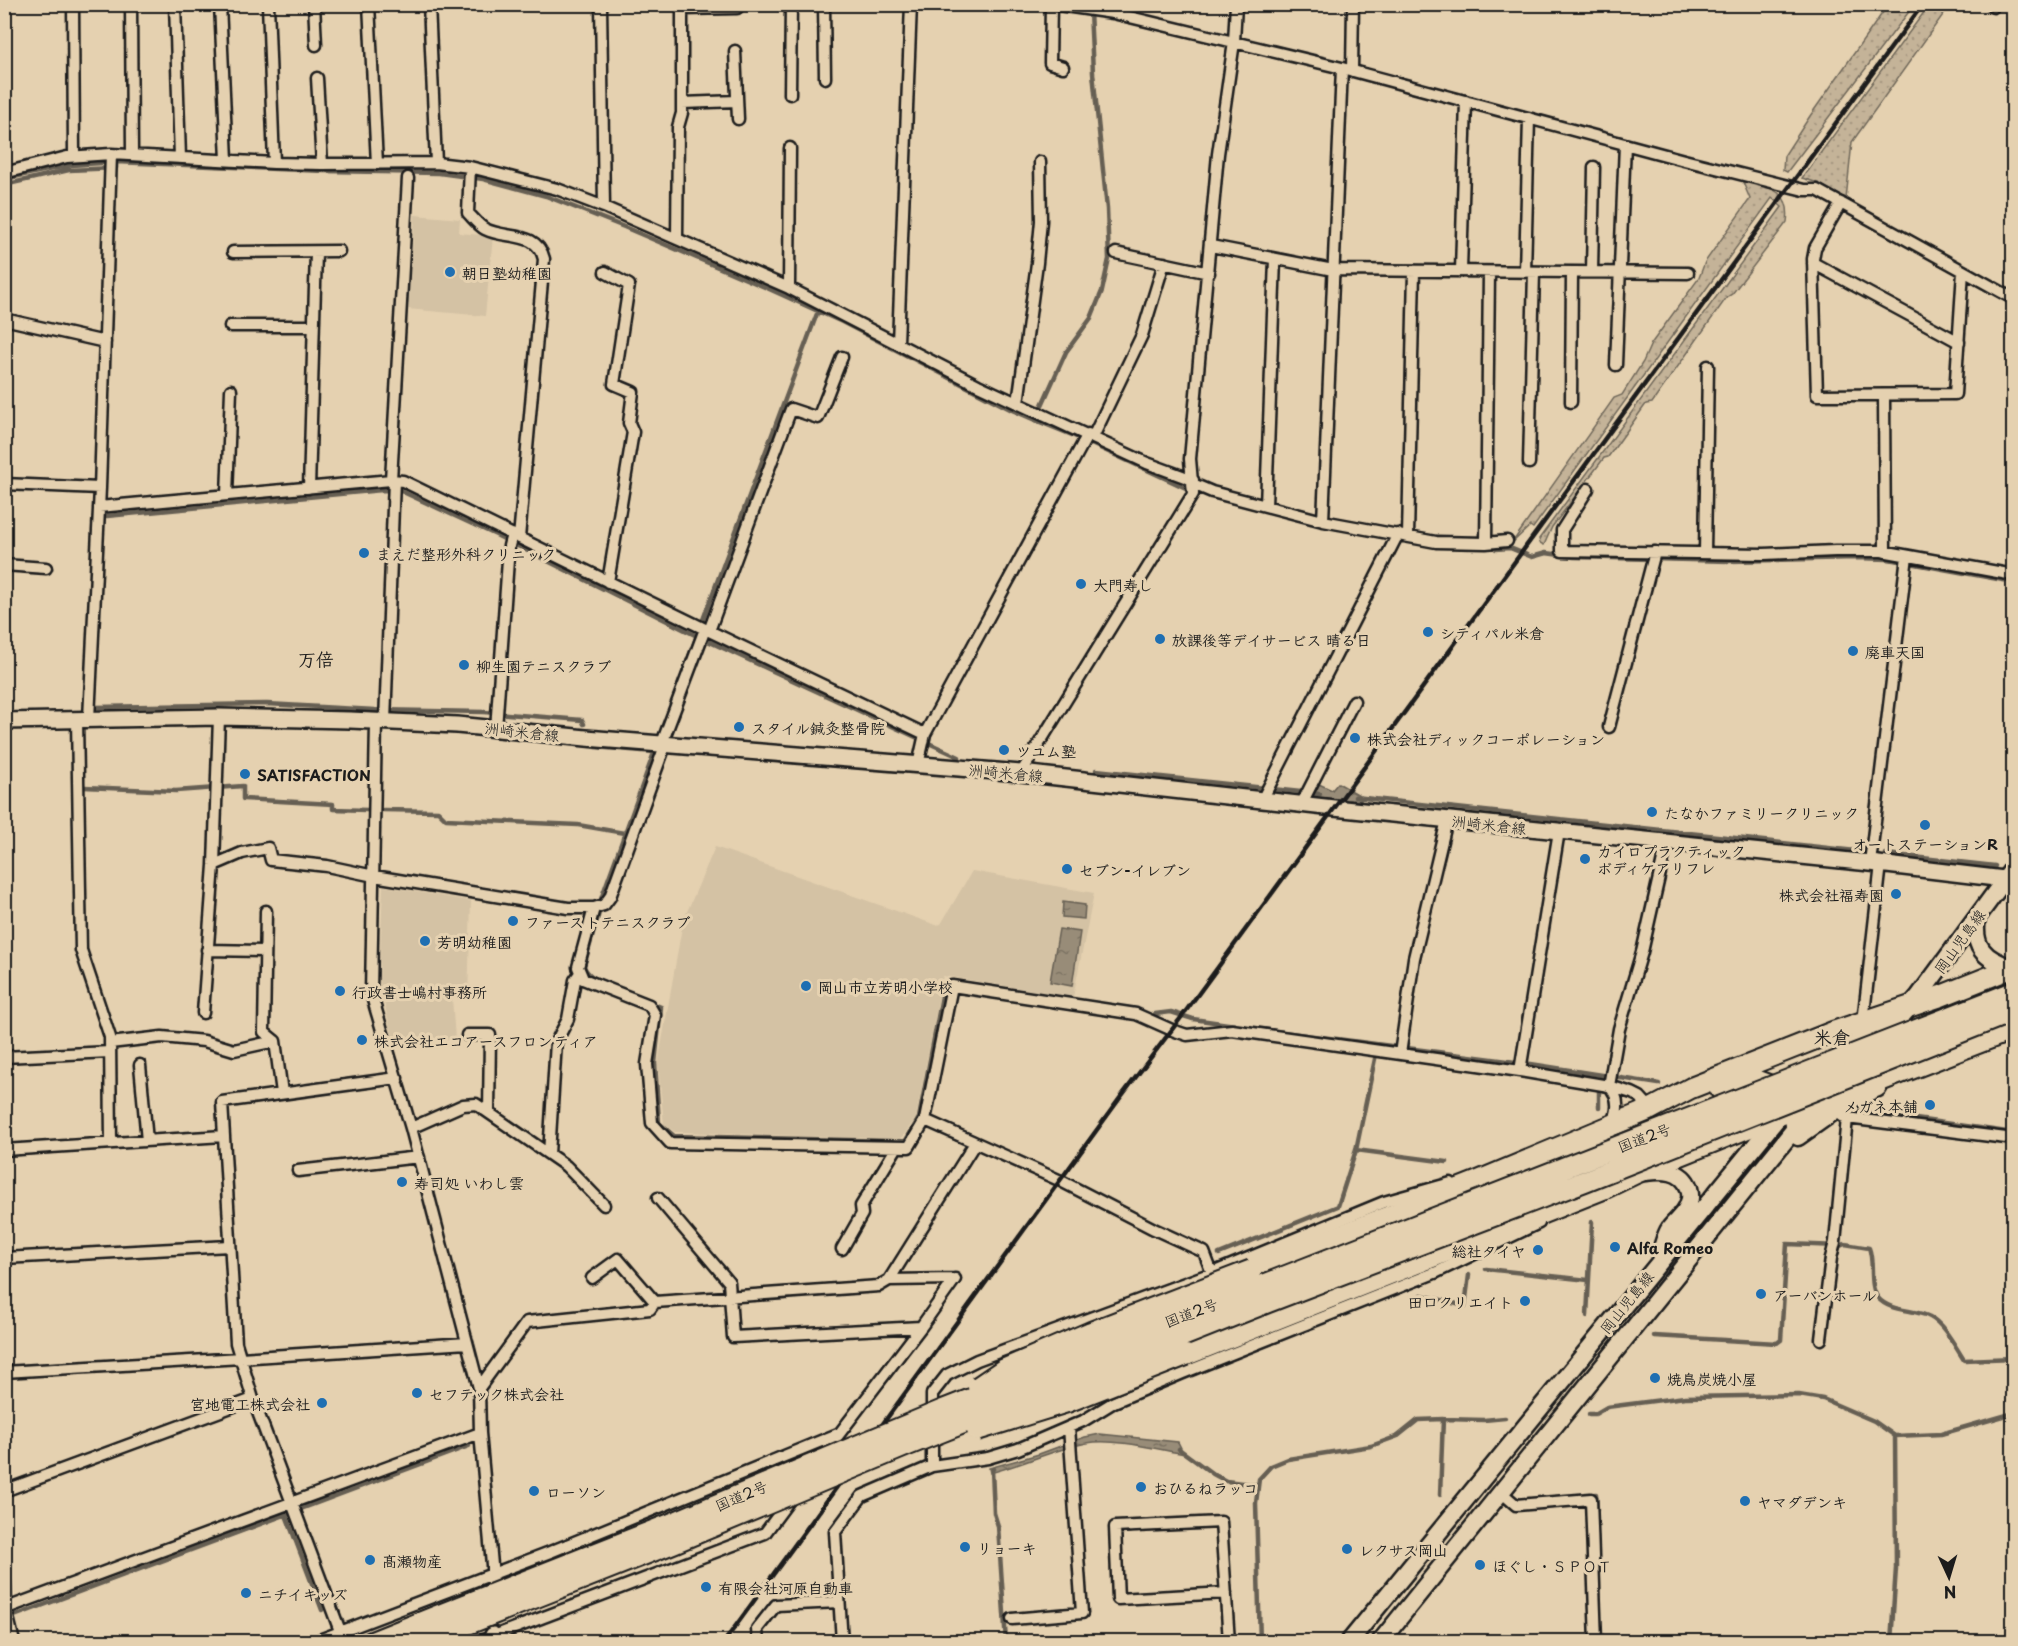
<svg xmlns="http://www.w3.org/2000/svg" width="2018" height="1646" viewBox="0 0 2018 1646" font-family="'Playpen Sans','Klee One',sans-serif">
<style>
.built{fill:#d4c2a4}
.grass{fill:url(#grass-dots);stroke:#70685a;stroke-width:1.5}
.water{fill:url(#water-ripples);stroke:#665f53;stroke-width:1.5}
.lines{fill:none;stroke-linecap:round;stroke-linejoin:round}
.stream{stroke:#665f53;stroke-width:4.5}
.street-casing{stroke:#1c1c1c;stroke-width:15}
.secondary-casing{stroke:#1c1c1c;stroke-width:20}
.primary-casing{stroke:#1c1c1c;stroke-width:21}
.highway-casing{stroke:#1c1c1c;stroke-width:24}
.street{stroke:#e5d1b0;stroke-width:10}
.secondary{stroke:#e5d1b0;stroke-width:15}
.primary{stroke:#e5d1b0;stroke-width:16}
.highway{stroke:#e5d1b0;stroke-width:20}
.rail{stroke:#1c1c1c;stroke-width:4.5}
.highway-bridge-casing{stroke:#1c1c1c;stroke-width:24;stroke-linecap:butt}
.highway-bridge{stroke:#e5d1b0;stroke-width:20}
.poi-dot{fill:#1f6fb2;stroke:#e5d1b0;stroke-width:2}
.labels{text-anchor:middle;dominant-baseline:central;stroke-width:6;stroke-linejoin:round;paint-order:stroke}
.poi-label{font-size:15px;font-weight:bold;fill:#1c1c1c;stroke:#e5d1b0;text-anchor:start}
.street-label{font-size:15px;fill:#1c1c1c;stroke:#e5d1b0}
.quarter-label{font-size:18px;font-weight:bold;fill:#1c1c1c;stroke:#e5d1b0}
</style>
<defs>
<pattern id="grass-dots" width="8" height="8" patternUnits="userSpaceOnUse" patternTransform="scale(1.5)"><rect width="8" height="8" fill="#c4b398"/><path d="M2 2h.1M6 6h.1" fill="none" stroke="#a89982" stroke-width="1.8" stroke-linecap="round"/></pattern>
<pattern id="water-ripples" width="26" height="14" patternUnits="userSpaceOnUse" patternTransform="scale(1.5)"><rect width="26" height="14" fill="#988c78"/><path d="M2 4q2-2 4 0t4 0M15 11q2-2 4 0t4 0" fill="none" stroke="#7b7262"/></pattern>
</defs>
<rect width="100%" height="100%" fill="#e5d1b0"/>
<filter id="ink" filterUnits="userSpaceOnUse"><feTurbulence type="fractalNoise" baseFrequency=".0167" numOctaves="2"/><feDisplacementMap in="SourceGraphic" scale="12" xChannelSelector="R" yChannelSelector="G"/><feConvolveMatrix kernelMatrix="1 2 1 2 8 2 1 2 1" color-interpolation-filters="sRGB"/></filter>
<g filter="url(#ink)">
<path class="built" d="M415 215 460 219 459 233 493 236 485 316 407 309Z
M715 847 936 925 941 924 972 871 1094 893 1073 997 943 976 916 1118 901 1139 675 1132 664 1124 658 1064 683 921Z
M383 886 471 901 468 999 452 998 455 1039 394 1045 379 981Z"/>
<path class="grass" d="M1930 4 1950 5 1852 142 1846 199 1815 182 1802 178Z
M1888 5H1914L1787 172 1783 170 1784 156 1810 116Z
M1742 180C1766 187 1792 188 1787 222L1732 294 1727 297 1652 403 1646 404 1608 457 1604 458 1552 527 1544 545 1540 543 1539 539 1782 207 1772 198 1533 528 1530 526 1512 543 1614 398 1622 395 1643 362 1651 344 1699 278 1705 262 1750 199Z"/>
<path class="water" d="M1338 783 1361 796V801L1314 797 1319 784 1332 790Z
M1063 902 1085 905 1084 919 1062 917Z
M1059 929 1080 932 1072 986 1050 982Z
M1100 1434 1178 1442 1184 1454C1156 1449 1113 1438 1087 1443 1054 1449 1023 1465 990 1473L989 1468 1039 1454 1085 1437Z"/>
<g class="lines">
<path class="stream" d="M4 179 71 165 116 162 324 171 439 173 483 179 546 196 624 227 767 288 842 322 1012 410 1035 420 1036 418
M4 185 69 170 116 168V162
M1042 405 1066 352 1091 318 1102 291 1109 259 1107 209 1093 73 1090 11
M1035 420 1072 435 1188 489
M107 516 382 490 401 491 496 535 697 636 959 757
M1496 549 1510 548 1532 557 1546 553 1574 557 1729 561 1856 558 1888 559 2014 582
M701 625 818 311
M684 670 697 635
M96 707 267 704 375 710 484 712 582 720 584 724
M594 745 595 747 654 752
M1096 770 1320 794
M84 787 176 791 243 786V799L333 804V809L367 810
M1355 797 1865 852
M383 810 438 811 446 819 578 825 624 833
M1886 854 1995 866
M606 983C597 979 587 976 584 966L599 913 600 902 655 750
M649 1002 661 1007 655 1063 659 1123 674 1136 892 1141
M1155 1014 1171 1012 1193 1019 1235 1025
M1267 1030 1531 1064 1659 1084
M1599 1084V1107
M1860 1111 2014 1133
M900 1142H905L919 1118 943 991
M1356 1150 1376 1054
M1219 1254 1338 1206 1356 1150 1447 1162
M1486 1269 1588 1280
M1421 1295 1465 1306 1469 1275
M1587 1316 1592 1222
M1654 1336 1777 1343 1781 1340 1787 1244 1840 1246 1845 1244 1869 1248C1875 1263 1868 1285 1878 1298 1890 1312 1915 1309 1930 1317 1943 1323 1956 1348 1964 1360L2014 1358
M1589 1414H1595L1607 1407 1685 1397 1799 1395 1823 1399 1874 1421 1895 1436 1941 1434 2014 1413
M1179 1449 1213 1474 1226 1481 1258 1485
M993 1469 992 1470 994 1513 998 1526 1006 1642
M1440 1495 1443 1419 1484 1420 1505 1418
M1587 1495 1596 1494 1597 1510
M286 1515 322 1610
M7 1617 17 1615 469 1446
M1260 1642 1256 1503 1259 1479 1271 1466 1288 1459 1371 1446 1398 1436 1418 1420 1443 1419
M1891 1642 1896 1568 1895 1436"/>
<defs>
<path id="street" d="M73 4 74 156
M131 4 132 155
M175 4 180 158
M220 4 227 160
M268 4 274 163
M314 4 316 45
M369 4 377 164
M429 4 436 163
M601 4 604 207
M824 4 825 78
M1051 4 1113 13 1342 68 1684 160 1804 190H1817L2014 299
M1051 5 1050 63 1063 67
M1993 7 1994 4
M682 9 737 8V4
M735 51 738 119
M1352 71 1353 4
M317 78 322 164
M790 94 791 4
M682 103 737 101
M470 167 468 213C473 218 479 226 485 229 506 240 537 230 544 259L519 538
M4 173 67 157 111 154 274 163 322 164 436 163 470 167 557 189 604 207 789 288 978 385 1147 463 1193 480
M1841 203 1815 248 1813 259 1817 395 1955 394 1963 271
M677 239 678 127 682 113V4
M1211 246 1333 270 1688 273
M233 252 339 251
M1116 253 1209 273
M1813 263 1959 342
M1461 271 1466 101
M605 272 629 285 614 384 633 392 629 423 633 432 608 582
M1525 272 1529 118
M1592 272 1594 167
M789 288 790 148
M4 319 105 342
M230 326H313
M898 343 911 4
M1616 365 1625 144
M1884 396 1885 552
M1571 402 1572 272
M1018 403 1037 263 1041 221 1040 162
M1093 437 1142 335 1164 263
M1529 463 1534 272
M391 480 408 178
M4 484 100 488
M1193 484 1212 492 1323 521 1436 542 1486 543 1507 541
M309 488 316 252
M1588 489 1562 530V551L1764 554 1835 551H1882L2014 575
M227 495 231 390
M1266 506 1275 259
M99 507 391 480 403 481 705 629 925 734
M1323 521 1342 68
M1408 536 1414 271
M1486 543 1489 272
M1705 553 1708 366
M4 565 46 568
M709 631 791 409 818 418 842 357
M89 719 100 488 111 154
M77 720 81 950 110 1037 111 1143
M376 722 371 993 411 1128 479 1388 480 1433 492 1565V1597
M385 722 394 480
M1609 727 1655 552
M496 729 509 546 512 534
M662 743 705 629
M918 765 925 734 1088 434
M1021 773 1193 494 1190 459 1218 154 1234 42 1236 4
M1262 800 1398 534
M1301 805 1354 701
M1870 863 1907 556
M214 865 242 853 268 848 271 860 327 866 374 876 568 908H594L578 967 583 979 649 1005 655 1015 647 1064 652 1123 670 1143 909 1147 925 1120 952 986 1136 1014 1172 1030 1187 1035 1232 1030 1520 1071 1609 1086 1632 1093 1640 1097 1651 1109
M594 908 604 905 610 897 666 743
M266 911 264 1032 275 1041 282 1093
M207 950 265 951
M203 1013 214 865 219 717
M1863 1022 1881 864
M467 1035H490L489 1113
M110 1043 162 1037 204 1041 234 1050 275 1041
M1400 1054 1414 958 1447 820
M4 1057 110 1052
M140 1065 147 1141
M1520 1071 1559 831
M1609 1086 1619 1029 1642 952 1667 842
M1609 1086C1620 1097 1619 1113 1611 1126
M1842 1116 1847 1118 2014 1139
M925 1120 1061 1181 1154 1229 1204 1252 1212 1273
M411 1128 463 1105 476 1104 566 1166 604 1205
M4 1150 223 1136
M549 1154 556 1042 568 1019 575 980 580 973
M298 1171 419 1157
M658 1198 729 1282 733 1337 921 1327
M842 1249 862 1214 861 1206 897 1147
M4 1258 229 1246
M592 1278 618 1259 655 1302 879 1286 889 1280
M955 1279 889 1280 975 1143
M1821 1339 1831 1258 1835 1242 1847 1118
M4 1372 241 1358 467 1343
M479 1388 527 1322 650 1309 655 1302
M932 1418V1394L947 1375 977 1360 1212 1273 1384 1202 1451 1183
M932 1433V1466L988 1458 1018 1449 1083 1421 1114 1402 1183 1373 1437 1272 1539 1223
M820 1459 921 1327 955 1279
M4 1491 253 1399
M1501 1492 1516 1505 1591 1499 1596 1642
M4 1570 6 1609 14 1642
M1226 1593 1118 1599 1115 1527 1221 1522 1229 1642
M4 1609 480 1433
M1012 1619 1082 1613 1069 1427
M340 1631 253 1399 236 1343 222 1102 397 1078
M314 1642 550 1552 838 1434
M478 1642 765 1533 791 1498
M758 1642 757 1629 776 1605 839 1602
M842 1642 835 1532 862 1496 932 1466"/>
<path id="secondary" d="M4 721 219 717 350 720 457 725 586 738 1021 773 1334 808 1870 863 2004 879
M493 1635V1642"/>
<path id="primary" d="M1977 917C1972 947 1984 959 2012 968
M1875 1047 1919 996 2014 867
M1840 1057 1887 1014
M1798 1137 1849 1101 1878 1088
M1645 1172C1662 1170 1682 1169 1689 1188 1690 1192 1691 1198 1689 1202 1687 1213 1676 1220 1670 1228 1665 1235 1663 1246 1660 1254
M1349 1642 1780 1115
M1380 1642 1796 1127 1826 1098"/>
<path id="highway" d="M1720 1089 1755 1080 1779 1089 1792 1102 1795 1108 1796 1127
M1252 1270 1476 1182 1651 1109 1691 1088 1833 1032 1941 996 2014 967
M1186 1355 1603 1189 1636 1173 1829 1095 1880 1081 2014 1029
M372 1642 437 1616
M423 1642 445 1633"/>
</defs>
<use href="#street" class="street-casing"/>
<use href="#secondary" class="secondary-casing"/>
<use href="#primary" class="primary-casing"/>
<use href="#highway" class="highway-casing"/>
<use href="#street" class="street"/>
<use href="#secondary" class="secondary"/>
<use href="#primary" class="primary"/>
<use href="#highway" class="highway"/>
<path class="rail" d="M724 1642 1120 1098 1180 1019 1923 4"/>
<defs>
<path id="highway-bridge" d="M978 1387 1003 1370 1091 1332 1252 1270
M977 1430 1067 1402 1186 1355
M437 1616 668 1525 943 1410 2014 992
M445 1633 673 1543 908 1445 1268 1302 1585 1181 2014 1011"/>
</defs>
<use href="#highway-bridge" class="highway-bridge-casing"/>
<use href="#highway-bridge" class="highway-bridge"/>
</g>
</g>
<g class="poi-dot">
<circle cx="450" cy="272" r="6"/>
<circle cx="364" cy="553" r="6"/>
<circle cx="1081" cy="584" r="6"/>
<circle cx="1428" cy="632" r="6"/>
<circle cx="1160" cy="639" r="6"/>
<circle cx="1853" cy="651" r="6"/>
<circle cx="464" cy="665" r="6"/>
<circle cx="739" cy="727" r="6"/>
<circle cx="1355" cy="738" r="6"/>
<circle cx="1004" cy="750" r="6"/>
<circle cx="245" cy="774" r="6"/>
<circle cx="1652" cy="812" r="6"/>
<circle cx="1925" cy="825" r="6"/>
<circle cx="1585" cy="859" r="6"/>
<circle cx="1067" cy="869" r="6"/>
<circle cx="1896" cy="894" r="6"/>
<circle cx="513" cy="921" r="6"/>
<circle cx="425" cy="941" r="6"/>
<circle cx="806" cy="986" r="6"/>
<circle cx="340" cy="991" r="6"/>
<circle cx="362" cy="1040" r="6"/>
<circle cx="1930" cy="1105" r="6"/>
<circle cx="402" cy="1182" r="6"/>
<circle cx="1615" cy="1247" r="6"/>
<circle cx="1538" cy="1250" r="6"/>
<circle cx="1761" cy="1294" r="6"/>
<circle cx="1525" cy="1301" r="6"/>
<circle cx="1655" cy="1378" r="6"/>
<circle cx="417" cy="1393" r="6"/>
<circle cx="322" cy="1403" r="6"/>
<circle cx="1141" cy="1487" r="6"/>
<circle cx="534" cy="1491" r="6"/>
<circle cx="1745" cy="1501" r="6"/>
<circle cx="965" cy="1547" r="6"/>
<circle cx="1347" cy="1549" r="6"/>
<circle cx="370" cy="1560" r="6"/>
<circle cx="1480" cy="1565" r="6"/>
<circle cx="706" cy="1587" r="6"/>
<circle cx="246" cy="1593" r="6"/>
</g>
<g class="labels">
<g class="poi-label">
<text x="462" y="272">朝日塾幼稚園</text>
<text x="376" y="553">まえだ整形外科クリニック</text>
<text x="1093" y="584">大門寿し</text>
<text x="1440" y="632">シティパル米倉</text>
<text x="1172" y="639">放課後等デイサービス 晴る日</text>
<text x="1865" y="651">廃車天国</text>
<text x="476" y="665">柳生園テニスクラブ</text>
<text x="751" y="727">スタイル鍼灸整骨院</text>
<text x="1367" y="738">株式会社ディックコーポレーション</text>
<text x="1016" y="750">ツユム塾</text>
<text x="257" y="774">SATISFACTION</text>
<text x="1664" y="812">たなかファミリークリニック</text>
<text x="1925" y="843" text-anchor="middle">オートステーションR</text>
<text x="1597" y="850">カイロプラクティック<tspan x="1597" dy="17">ボディケアリフレ</tspan></text>
<text x="1079" y="869">セブン-イレブン</text>
<text x="1884" y="894" text-anchor="end">株式会社福寿園</text>
<text x="525" y="921">ファーストテニスクラブ</text>
<text x="437" y="941">芳明幼稚園</text>
<text x="818" y="986">岡山市立芳明小学校</text>
<text x="352" y="991">行政書士嶋村事務所</text>
<text x="374" y="1040">株式会社エコアースフロンティア</text>
<text x="1918" y="1105" text-anchor="end">メガネ本舗</text>
<text x="414" y="1182">寿司処 いわし雲</text>
<text x="1627" y="1247">Alfa Romeo</text>
<text x="1526" y="1250" text-anchor="end">総社タイヤ</text>
<text x="1773" y="1294">アーバンホール</text>
<text x="1513" y="1301" text-anchor="end">田口クリエイト</text>
<text x="1667" y="1378">焼鳥炭焼小屋</text>
<text x="429" y="1393">セフテック株式会社</text>
<text x="310" y="1403" text-anchor="end">宮地電工株式会社</text>
<text x="1153" y="1487">おひるねラッコ</text>
<text x="546" y="1491">ローソン</text>
<text x="1757" y="1501">ヤマダデンキ</text>
<text x="977" y="1547">リョーキ</text>
<text x="1359" y="1549">レクサス岡山</text>
<text x="382" y="1560">髙瀬物産</text>
<text x="1492" y="1565">ほぐし・ＳＰＯＴ</text>
<text x="718" y="1587">有限会社河原自動車</text>
<text x="258" y="1593">ニチイキッズ</text>
</g>
<g class="street-label">
<text transform="translate(522 731) rotate(6)">洲崎米倉線</text>
<text transform="translate(1006 772) rotate(5)">洲崎米倉線</text>
<text transform="translate(1489 824) rotate(6)">洲崎米倉線</text>
<text transform="translate(1959 941) rotate(-54)">岡山児島線</text>
<text transform="translate(1644 1137) rotate(-21)">国道2号</text>
<text transform="translate(1626 1302) rotate(-51)">岡山児島線</text>
<text transform="translate(1191 1312) rotate(-21)">国道2号</text>
<text transform="translate(741 1495) rotate(-23)">国道2号</text>
</g>
<g class="quarter-label">
<text x="316" y="658">万倍</text>
<text x="1832" y="1036">米倉</text>
</g>
</g>
<rect width="2018" height="1646" fill="none" stroke="#e5d1b0" stroke-width="24"/>
<rect x="12" y="12" width="1994" height="1622" fill="none" stroke="#1c1c1c" stroke-width="2" filter="url(#ink)"/>
<g transform="translate(1949 1577) rotate(176)" stroke="#e5d1b0" stroke-width="4.5" paint-order="stroke">
<path d="M0-4.5L10 22L0 15L-10 22Z" fill="#1c1c1c"/>
<text y="-9" font-size="16" font-weight="bold" text-anchor="middle" fill="#1c1c1c">N</text>
</g>
</svg>
